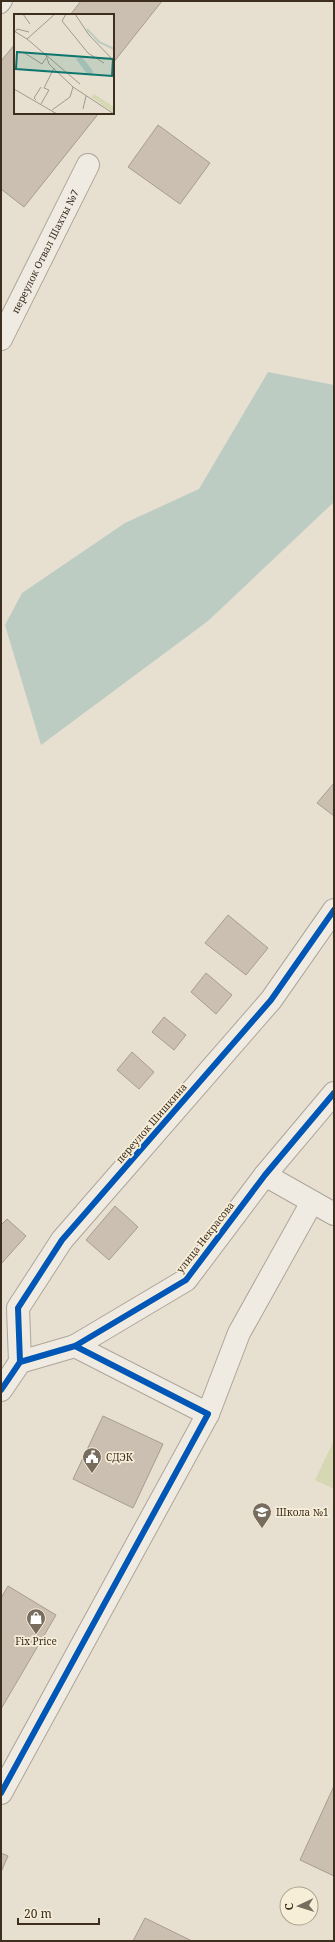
<svg xmlns="http://www.w3.org/2000/svg" width="335" height="1942" viewBox="0 0 335 1942" font-family="'Noto Serif',serif">
<style>
.green{fill:#d6d7b3}
.water{fill:#bcccc2}
.building{fill:#cbbfb2;stroke:#a89c90}
.lines{fill:none;stroke-linecap:round;stroke-linejoin:round}
.service-casing{stroke:#ada599;stroke-width:18}
.minor-casing{stroke:#ada599;stroke-width:24}
.service{stroke:#efebe3;stroke-width:16}
.minor{stroke:#efebe3;stroke-width:22}
.cycleway-casing{stroke:#f7eed8;stroke-width:8}
.cycleway{stroke:#0057b8;stroke-width:6}
.labels{text-anchor:middle;dominant-baseline:central;stroke-width:3.5;stroke-linejoin:round;paint-order:stroke}
.street-label{font-size:10px;fill:#3d2e20;stroke:#f7eed8}
.poi-label{font-size:10px;fill:#3d2e20;stroke:#f7eed8;text-anchor:start}
.inset-river{fill:none;stroke:#bcccc2;stroke-width:2}
.inset-road{fill:none;stroke:#a3998a;stroke-width:1}
.view{fill:#0f766e;fill-opacity:0.15;stroke:#0f766e;stroke-width:2}
.inset-edge{fill:none;stroke:#3d2e20;stroke-width:2}
</style>
<rect width="100%" height="100%" fill="#e7e0d1"/>
<path class="green" d="M334 1440V1489L315 1480Z"/>
<path class="water" d="M268 372 334 385V502L208 621 41 745 5 625 22 593 125 523 199 489Z"/>
<path class="building" d="M81 1H162L113 63V15H70Z
M15 44V113H99L24 207 1 189V61Z
M158 125 210 163 180 204 128 167Z
M334 783V816L317 803Z
M228 915 268 948 246 975 205 943Z
M206 973 232 995 216 1014 191 992Z
M164 1017 186 1035 174 1050 152 1032Z
M132 1052 154 1072 139 1089 117 1070Z
M115 1206 138 1227 109 1260 86 1240Z
M7 1219 26 1236 1 1264V1225Z
M103 1416 163 1444 133 1508 73 1479Z
M8 1586 56 1615 1 1709V1598Z
M334 1786V1876L300 1860Z
M1 1853 8 1856 1 1872Z
M145 1918 192 1941H133Z"/>
<g class="lines">
<defs>
<path id="service" d="M1 5 4 1"/>
<g id="minor">
<path id="s1" d="M1 339 88 165"/>
<path d="M265 1175 334 1214"/>
<path d="M20 1362 18 1308 62 1240 271 1000 334 910"/>
<path d="M1 1390 20 1362 75 1346 186 1280 265 1175 334 1093"/>
<path d="M208 1414 239 1333 312 1202"/>
<path d="M1 1793 208 1414 75 1346"/>
</g>
</defs>
<use href="#service" class="service-casing"/>
<use href="#minor" class="minor-casing"/>
<use href="#service" class="service"/>
<use href="#minor" class="minor"/>
<defs>
<path id="cycleway" d="M20 1362 18 1308 62 1240 271 1000 334 910
M1 1390 20 1362 75 1346 186 1280 265 1175 334 1093
M1 1793 208 1414 75 1346"/>
</defs>
<use href="#cycleway" class="cycleway-casing"/>
<use href="#cycleway" class="cycleway"/>
</g>
<defs>
<symbol id="civic-pin" viewBox="-11 -11 22 30"><path d="M0 17L-7.5 6A9.5 9.5 0 1 1 7.5 6Z" fill="#786c5e" stroke="#f7eed8"/><path d="M-.6-6.5H3V-4.5H.6V-3L4-1V1h2V6H-6V1h2V-1L-.6-3ZM-1.2 2.5V6h2.4V2.5Z" fill="#fff"/></symbol>
<symbol id="school-pin" viewBox="-11 -11 22 30"><path d="M0 17L-7.5 6A9.5 9.5 0 1 1 7.5 6Z" fill="#786c5e" stroke="#f7eed8"/><path d="M0-5L7-2L0 1L-7-2ZM-4 1L0 2.5L4 1V4Q0 6-4 4Z" fill="#fff"/></symbol>
<symbol id="shop-pin" viewBox="-11 -11 22 30"><path d="M0 17L-7.5 6A9.5 9.5 0 1 1 7.5 6Z" fill="#786c5e" stroke="#f7eed8"/><path d="M-5-2.5h2.3a2.7 3.5 0 0 1 5.4 0H5L5.5 6h-11ZM-1.5-2.5h3a1.5 2.3 0 0 0-3 0Z" fill="#fff"/></symbol>
</defs>
<g fill-rule="evenodd">
<use href="#civic-pin" x="81" y="1446" width="22" height="30"/>
<use href="#school-pin" x="251" y="1501" width="22" height="30"/>
<use href="#shop-pin" x="25" y="1607" width="22" height="30"/>
</g>
<g class="labels">
<g class="street-label">
<text stroke="none"><textPath href="#s1" startOffset="98">переулок Отвал Шахты №7</textPath></text>
<text transform="translate(151 1123) rotate(-49)">переулок Шишкина</text>
<text transform="translate(205 1237) rotate(-52)">улица Некрасова</text>
</g>
<g class="poi-label">
<text x="106" y="1457">СДЭК</text>
<text x="276" y="1512">Школа №1</text>
<text x="36" y="1641" text-anchor="middle">Fix Price</text>
</g>
</g>
<g transform="translate(14 14)">
<rect width="100" height="100" fill="#e7e0d1"/>
<path d="M80 80 100 93V99L77 83Z" fill="#d6d7b3"/>
<path d="M68 43 79 57 78 62 73 60 62 45Z" fill="#bcccc2"/>
<path class="inset-river" d="M73 15 85 28 100 35"/>
<path class="inset-road" d="M9 0 16 10M52 0 48 7 74 39 90 49M61 0 75 21 100 47M0 17 13 25 41 0M1 18 3 15 15 18M13 25 32 41 35 50 59 73 56 83 38 96M9 38 28 50 32 44M32 41 66 70M59 73 100 100M0 75 43 100M22 86 20 84 27 73M27 90 35 76 30 74 40 54M69 95 72 82"/>
<path class="view" d="M3 38 99 45 98 62 2 55Z"/>
<rect width="100" height="100" class="inset-edge"/>
</g>
<rect width="335" height="1942" fill="none" stroke="#3d2e20" stroke-width="4"/>
<g transform="translate(299 1906) rotate(266)"><circle r="19" fill="#f7eed8" stroke="#ada18e"/>
<path d="M0-3L7 15L0 10L-7 15Z" fill="#786c5e"/>
<text y="-6" font-size="11" font-weight="bold" text-anchor="middle" fill="#3d2e20">С</text>
</g>
<path d="M18 1918v6h81v-6" fill="none" stroke="#3d2e20" stroke-width="2"/>
<text x="24" y="1918" font-size="12" fill="#3d2e20" stroke="#f7eed8" stroke-width="3" paint-order="stroke">20 m</text>
</svg>
